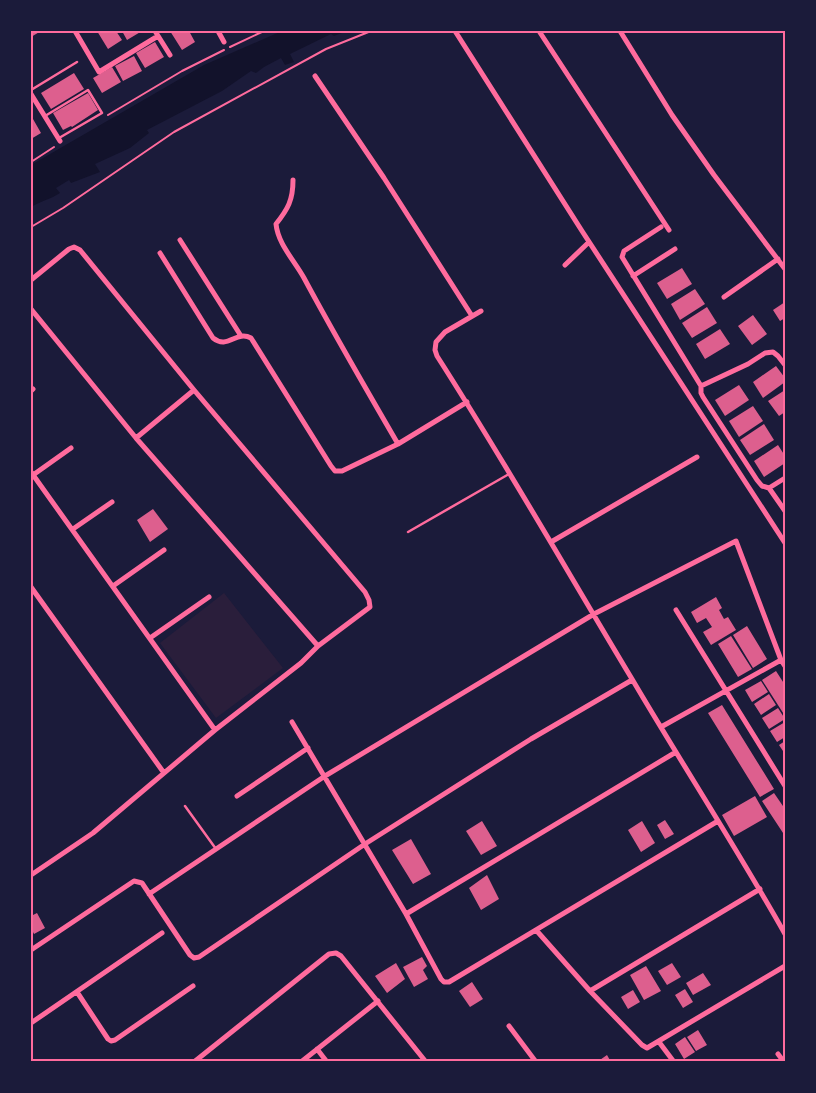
<svg xmlns="http://www.w3.org/2000/svg" width="816" height="1093" viewBox="0 0 816 1093" font-family="Raleway,sans-serif">
<style>
.green{fill:#2a1e3b}
.water{fill:#12122b}
.building{fill:#dd5f8e}
.lines{fill:none;stroke-linecap:round;stroke-linejoin:round}
.path{stroke:#ff6b9d;stroke-width:2}
.service{stroke:#ff6b9d;stroke-width:2.5}
.minor{stroke:#ff6b9d;stroke-width:5}
.neatline{fill:none;stroke:#ff6b9d;stroke-width:2}
</style>
<rect width="100%" height="100%" fill="#1b1b3a"/>
<path class="green" d="M224 593 283 668 216 718 160 643Z"/>
<path class="water" d="M282 31H347L334 36 331 34 290 54 294 62 285 65 281 58 264 67 256 73 251 71 222 91 147 130 149 133 130 148 95 164 100 172 71 183 69 180 56 188 60 193C51 199 41 201 31 207V165L204 65Z"/>
<path class="building" d="M31 31H41L31 37Z
M97 31H116L122 40 108 49Z
M122 31H142L127 40Z
M170 31H189L195 42 182 50Z
M155 42 164 57 145 68 136 53Z
M134 56 142 71 123 81 115 66Z
M112 67 121 82 102 93 93 78Z
M74 73 84 89 51 109 41 93Z
M88 93 98 110 72 127 71 126 63 130 53 113Z
M33 119 41 133 31 139V120Z
M682 268 692 284 667 299 657 283Z
M695 289 705 304 680 320 671 304Z
M785 302V318L780 321 773 310Z
M707 307 717 323 692 338 682 323Z
M753 315 767 334 752 345 738 326Z
M720 329 730 344 705 359 696 344Z
M776 366 785 378V382L763 398 753 382Z
M739 385 749 400 725 416 715 400Z
M785 390V412L779 416 768 401Z
M753 406 763 421 739 437 729 421Z
M764 424 774 440 750 455 740 440Z
M778 445 785 456V463L764 477 754 461Z
M153 509 168 529 150 542 137 520Z
M716 597 722 608 719 610 724 619 728 617 736 630 711 645 703 632 712 627 706 618 697 623 691 612Z
M747 626 767 659 753 668 733 635Z
M731 636 752 669 738 677 718 644Z
M776 671 785 685V716L762 680Z
M761 681 768 692 752 702 745 690Z
M769 694 776 705 761 715 754 704Z
M722 705 774 789 760 797 708 713Z
M778 708 785 719 769 729 762 718Z
M785 722V737L777 742 770 731Z
M785 741V754L779 745Z
M774 793 785 809V836L762 801Z
M755 796 767 817 734 836 722 815Z
M665 820 674 834 665 839 657 825Z
M482 821 497 846 481 855 466 831Z
M642 821 655 843 641 852 628 830Z
M411 839 431 874 413 884 392 850Z
M487 875 499 899 481 910 469 888Z
M37 913 45 928 34 934 31 928V916Z
M422 957 427 966 423 970 428 979 414 987 403 967Z
M396 963 405 979 387 993 375 976Z
M672 963 681 977 667 985 658 971Z
M646 966 661 991 644 1000 630 975Z
M703 973 711 985 693 995 686 983Z
M472 982 483 999 470 1007 459 991Z
M685 989 693 1002 683 1008 675 995Z
M633 990 640 1002 628 1009 621 997Z
M698 1030 707 1045 696 1051 687 1037Z
M685 1037 695 1052 684 1059 675 1044Z
M607 1055 611 1062H597Z"/>
<g class="lines">
<path class="path" d="M230 47 264 31
M108 115 182 71 224 50
M31 162 54 147
M31 227 63 208 174 132 326 49 371 31"/>
<path class="service" d="M31 90 77 62
M45 116 88 90 102 113 59 138
M408 532 509 474
M185 806 216 849"/>
<path class="minor" d="M75 31 99 72 158 36
M155 31 170 55
M218 31 224 42
M455 31 582 231 785 543
M539 31 669 230
M620 31 672 115 714 175 785 269
M315 76 384 178 472 316
M31 94 60 141
M293 180C293 200 288 209 276 224 278 244 294 260 304 278 334 334 366 389 398 444
M661 227 624 251 622 257 701 386V393L703 397 757 480 762 486 769 488 785 511
M180 240 241 336
M160 253 213 338C228 350 236 330 251 338L331 466 335 471H342L398 444 467 402
M565 265 589 242
M633 276 675 249
M31 280 69 249 74 247 80 250 194 390 365 592 369 600 370 607 318 646 301 663 215 730 93 833 31 875
M724 297 778 259
M31 309 136 438 318 646
M481 311 445 332 436 342 435 350 437 356C505 462 567 571 632 679 682 764 736 847 785 934
M701 386 748 364 765 353 773 352 778 356 785 365
M31 391 33 389
M136 438 194 390
M31 472 215 730
M33 475 71 448
M769 488 785 478
M73 529 112 502
M551 542 697 457
M113 586 164 550
M31 587 164 773
M676 610 785 786
M150 638 209 597
M292 722 406 914 441 979 444 982H449L718 821
M661 727 781 660
M237 796 308 748
M149 894 325 776 594 614 736 541 781 660 785 666
M406 914 676 752
M536 930 590 991 642 1045 647 1048 785 966
M31 950 134 881 142 883 190 955 194 958 199 957 365 844 531 739 632 680
M590 991 760 889
M77 992 108 1039 111 1041 115 1040 193 986
M31 1023 162 933
M509 1026 536 1062
M659 1042 674 1062
M317 1049 327 1062
M778 1054 784 1062
M194 1062 329 954 336 953 341 956 426 1062
M301 1062 378 1001"/>
</g>
<rect width="816" height="1093" fill="none" stroke="#1b1b3a" stroke-width="65"/>
<rect x="32" y="32" width="752" height="1028" class="neatline"/>
</svg>
